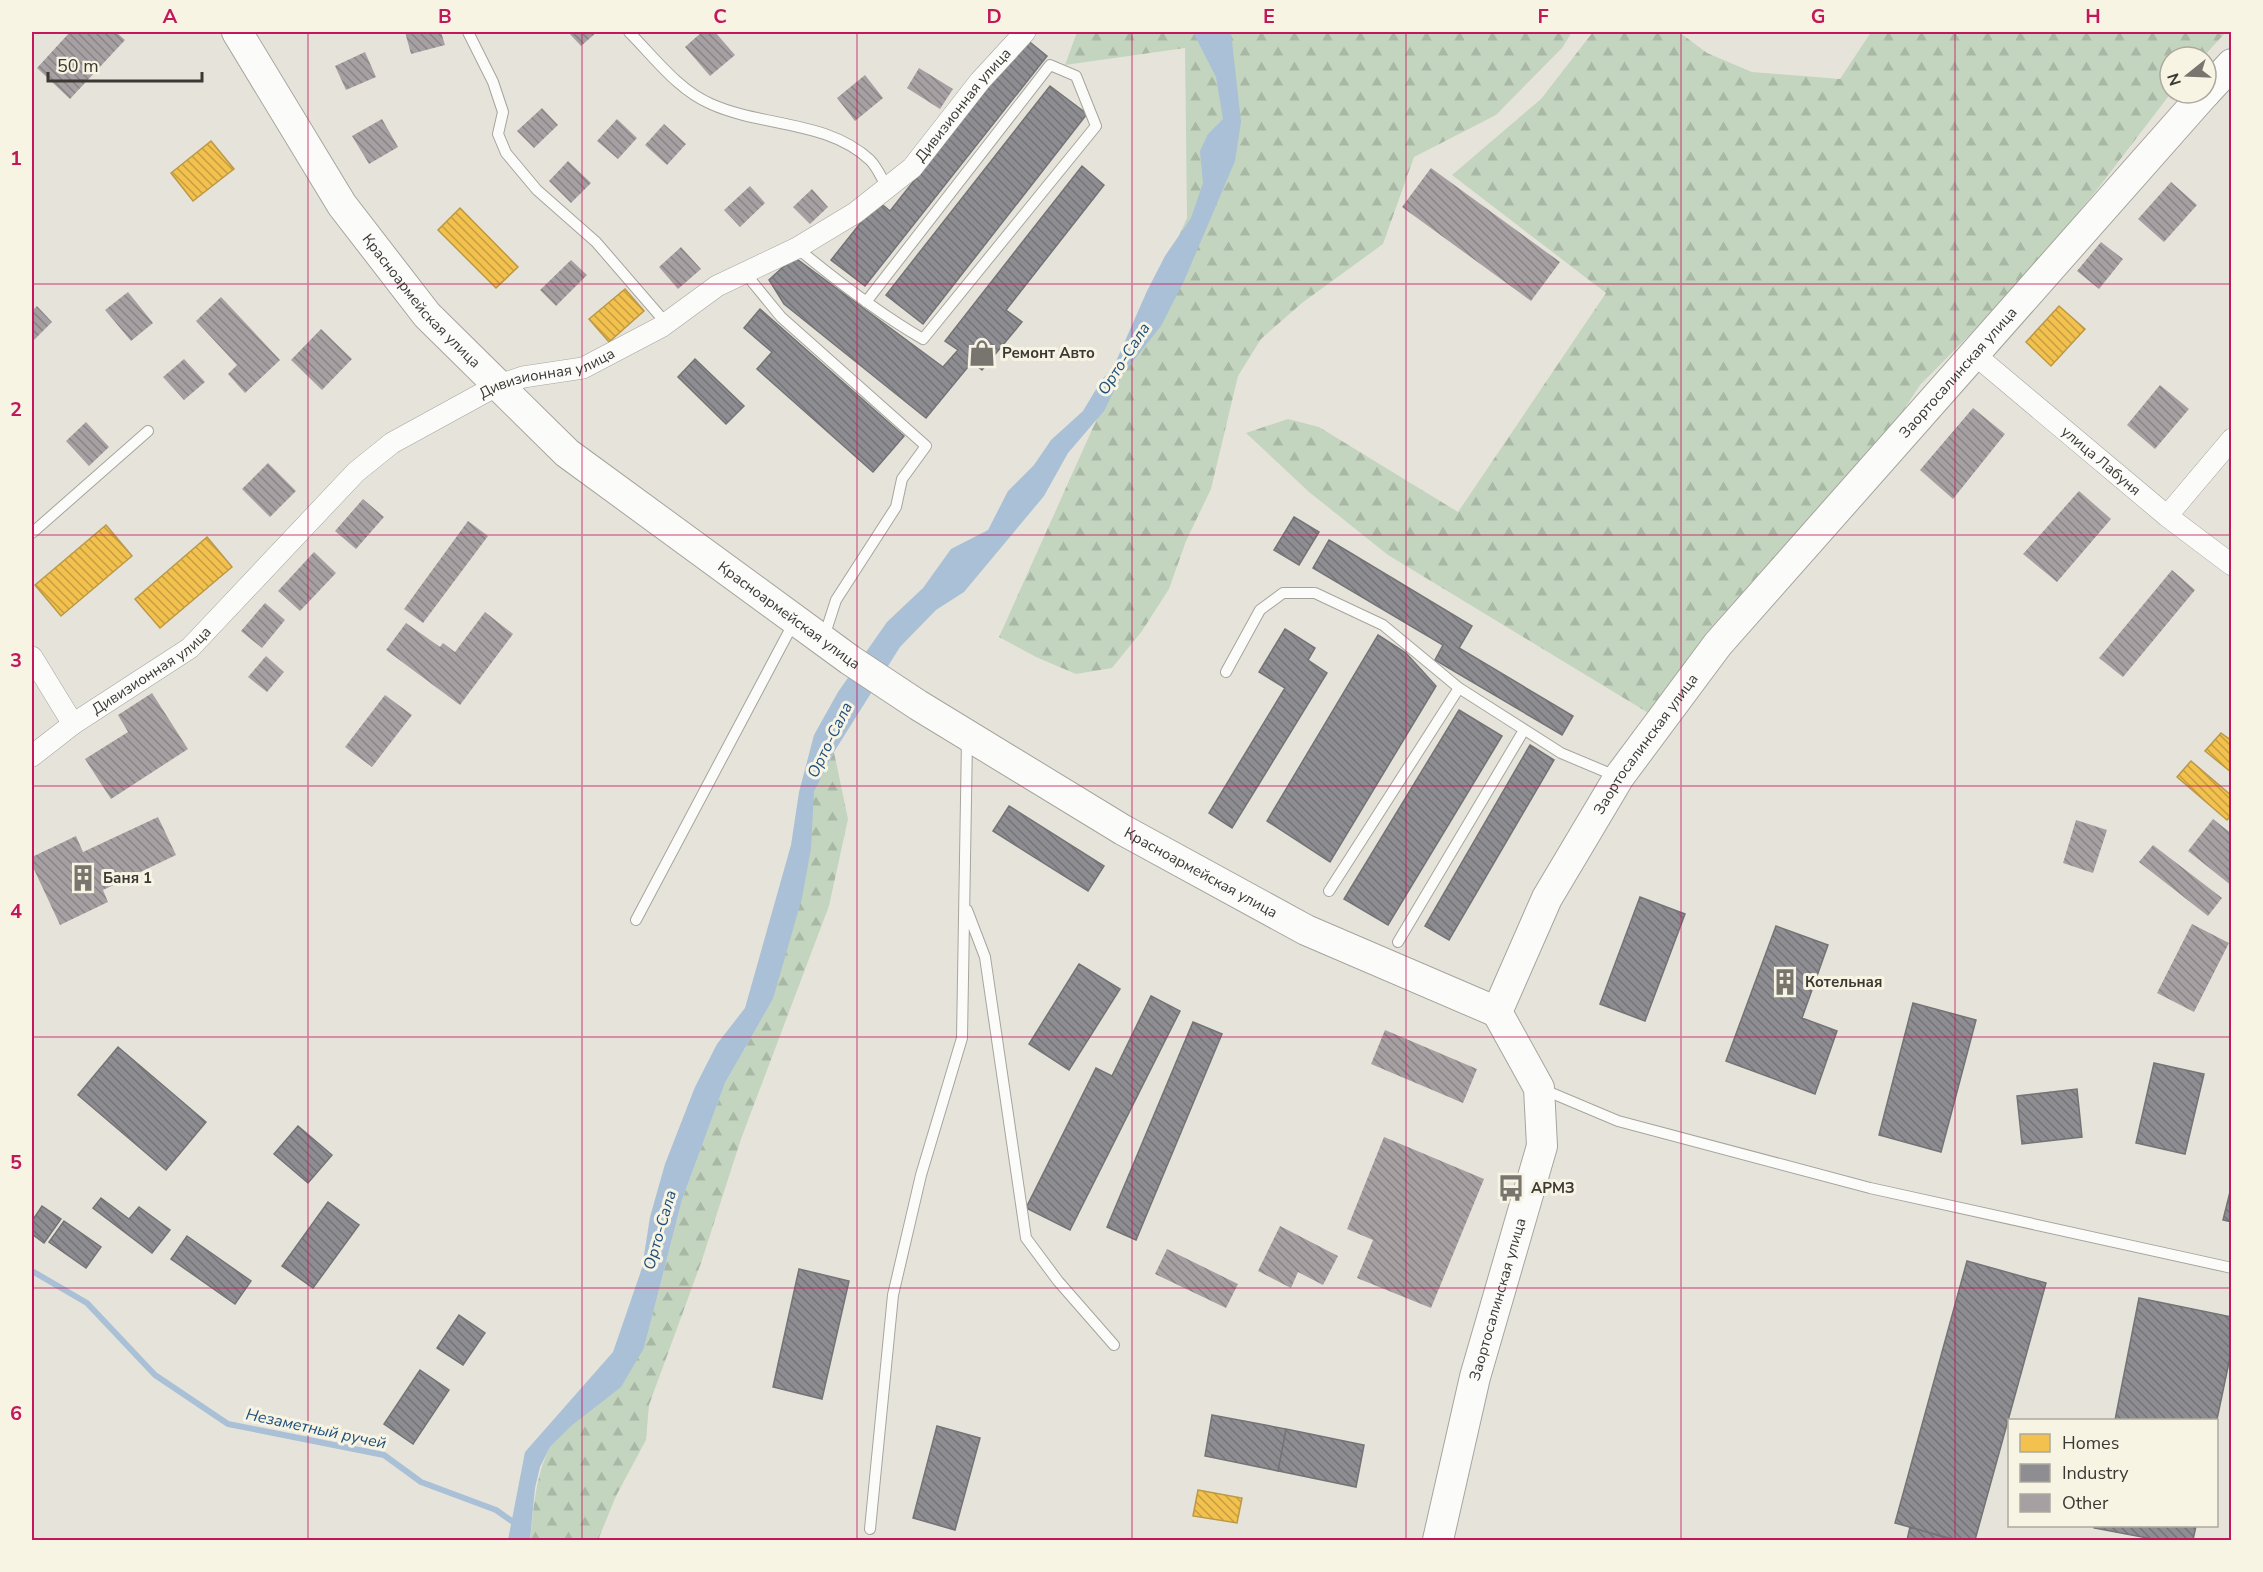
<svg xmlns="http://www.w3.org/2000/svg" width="2263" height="1572" viewBox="0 0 2263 1572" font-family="'Nunito Sans',sans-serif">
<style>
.forest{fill:url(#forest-firs)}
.water{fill:#a9c0d6}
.homes{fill:url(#homes-back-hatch);stroke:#bb9846;stroke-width:1.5}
.industry{fill:url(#industry-back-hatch);stroke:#747476;stroke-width:1.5}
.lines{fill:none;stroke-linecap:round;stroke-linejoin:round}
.stream{stroke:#a9c0d6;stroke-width:6}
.building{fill:url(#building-back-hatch)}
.lane-casing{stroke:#a6a49d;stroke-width:12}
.street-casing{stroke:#a6a49d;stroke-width:22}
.secondary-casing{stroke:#a6a49d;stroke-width:32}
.lane{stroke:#fbfbf9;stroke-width:10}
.street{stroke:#fbfbf9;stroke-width:21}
.secondary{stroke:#fbfbf9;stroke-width:30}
.grid{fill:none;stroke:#c2185b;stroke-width:1.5;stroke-opacity:0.55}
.labels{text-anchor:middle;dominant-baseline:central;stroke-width:6;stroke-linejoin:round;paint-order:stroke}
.street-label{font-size:15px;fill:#3b3933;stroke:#f7f4e4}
.poi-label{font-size:15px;font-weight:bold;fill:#3b3933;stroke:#f7f4e4;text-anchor:start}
.water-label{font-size:16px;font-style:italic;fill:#1d4e7c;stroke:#f7f4e4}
.neatline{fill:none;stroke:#c2185b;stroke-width:2}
.grid-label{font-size:20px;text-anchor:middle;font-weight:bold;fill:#c2185b}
</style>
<defs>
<pattern id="forest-firs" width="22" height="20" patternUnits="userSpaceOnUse" patternTransform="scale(1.5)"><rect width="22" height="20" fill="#c3d5bf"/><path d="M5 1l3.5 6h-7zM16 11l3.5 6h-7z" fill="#a8b8a5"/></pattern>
<pattern id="homes-back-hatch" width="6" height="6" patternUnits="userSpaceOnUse" patternTransform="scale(1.5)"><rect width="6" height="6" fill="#f2c14e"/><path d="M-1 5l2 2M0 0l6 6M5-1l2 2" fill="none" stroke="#c59e41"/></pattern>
<pattern id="industry-back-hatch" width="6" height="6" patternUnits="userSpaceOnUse" patternTransform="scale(1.5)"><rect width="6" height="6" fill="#8d8d92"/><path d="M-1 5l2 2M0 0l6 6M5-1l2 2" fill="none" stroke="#747478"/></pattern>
<pattern id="building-back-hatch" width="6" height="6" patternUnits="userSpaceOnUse" patternTransform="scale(1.5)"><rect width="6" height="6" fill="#a6a0a2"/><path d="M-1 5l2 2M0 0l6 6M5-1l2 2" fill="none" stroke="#888385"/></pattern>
</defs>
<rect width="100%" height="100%" fill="#e6e4da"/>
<path class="forest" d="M1077 32H1572L1562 48 1496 115 1414 157 1383 244 1302 303 1261 339 1238 376 1211 489 1186 541 1169 589 1142 631 1112 668 1076 674 1036 657 999 637 1187 218 1185 48 1065 65Z
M1593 32H1679L1707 53 1752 72 1840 79 1871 32H2226L2203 57H2170L2171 93 2096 191 2016 288 1920 385 1850 492 1660 720 1388 555 1309 492 1246 433 1288 419 1319 427 1458 512 1606 293 1452 175 1541 99Z
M834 752 848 819 829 906 741 1139 702 1260 649 1405 646 1440 616 1496 598 1540H530C534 1507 535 1477 550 1447L644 1348 682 1200 725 1083 773 999 814 792Z"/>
<path class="water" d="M1193 32H1231L1241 122 1235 161 1184 281 1161 326 1122 375 1104 411 1068 453 1044 496 964 592 936 610 900 647 834 752 814 792 811 848 802 898 773 999 725 1083 682 1200 644 1348 621 1387 571 1426 550 1447 540 1467 535 1488 530 1540H508L525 1452 613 1352 642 1268 650 1217 665 1164 695 1087 717 1044 745 1008 791 845 799 792 814 735 838 692 887 622 923 588 951 549 988 530 1008 491 1034 465 1051 440 1083 411 1101 381 1114 366 1147 291 1165 256 1191 218 1203 183 1200 151 1208 134 1223 119 1216 77Z"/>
<path class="homes" d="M211 141 234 169 193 201 171 173Z
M460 208 518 267 496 288 438 230Z
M625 289 644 311 609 342 589 319Z
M2059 306 2085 329 2051 366 2026 342Z
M106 525 132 556 61 616 35 585Z
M207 537 232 567 160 628 135 599Z
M2221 733 2232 741V773L2205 751Z
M2191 761 2232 796V815L2227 820 2177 777Z
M1198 1490 1242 1498 1237 1523 1193 1516Z"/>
<path class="industry" d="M1026 39 1047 56 865 286 831 260 878 201 890 211Z
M1050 86 1087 114 923 324 886 295Z
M1082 166 1104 185 1006 310 1022 322 982 370 972 362 926 418 784 304 769 280 794 257 943 367 958 350 945 341Z
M760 309 904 436 873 472 757 369 772 352 744 328Z
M695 359 744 406 726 424 678 377Z
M1294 517 1319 532 1299 565 1274 550Z
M1329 540 1472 626 1459 648 1573 716 1562 735 1435 660 1443 645 1313 568Z
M1285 629 1315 648 1308 660 1327 673 1232 828 1209 813 1285 688 1259 672Z
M1378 635 1406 653 1436 686 1330 862 1267 821Z
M1459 710 1502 736 1388 925 1344 899Z
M1530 745 1554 760 1449 940 1425 926Z
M1009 806 1104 866 1088 891 993 831Z
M1640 897 1685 914 1645 1021 1600 1004Z
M1776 926 1828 945 1802 1018 1837 1031 1815 1094 1726 1061Z
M1079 964 1120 989 1069 1070 1029 1044Z
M1151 996 1180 1011 1070 1230 1026 1208 1096 1068 1112 1076Z
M1913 1003 1976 1020 1941 1152 1879 1135Z
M1193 1022 1222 1034 1136 1240 1107 1227Z
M118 1047 206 1122 166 1170 78 1095Z
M2154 1063 2204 1074 2185 1154 2136 1143Z
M2077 1089 2082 1137 2022 1144 2017 1096Z
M298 1126 332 1155 308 1183 274 1154Z
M2232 1184V1222L2223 1220Z
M101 1198 129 1219 139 1207 170 1230 152 1253 93 1208Z
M328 1202 359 1225 313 1288 282 1266Z
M42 1206 61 1219 44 1243 32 1234V1221Z
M64 1221 101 1247 86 1268 49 1242Z
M187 1236 251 1281 235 1304 171 1259Z
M1967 1261 2046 1283 1975 1540H1956L1895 1523Z
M799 1269 849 1281 822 1399 773 1387Z
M2139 1298 2232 1317V1348L2216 1424V1420H2115Z
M459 1315 485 1333 463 1365 437 1348Z
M420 1370 449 1390 413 1444 384 1424Z
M1212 1415 1286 1429 1278 1471 1205 1456Z
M937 1426 980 1438 955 1530 913 1518Z
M1286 1429 1364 1445 1356 1487 1278 1471Z
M2094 1526H2196L2193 1540H2158L2094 1528Z
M1910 1527 1953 1540H1907Z"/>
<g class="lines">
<path class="stream" d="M32 1271 87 1303 155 1375 228 1424 384 1455 421 1482 496 1510 516 1524"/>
</g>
<path class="building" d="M70 32H116L125 40 70 99 37 68Z
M405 32H441L445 45 411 54Z
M568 32H597L581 46Z
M702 32H715L735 55 710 76 685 47Z
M365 52 376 77 346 90 335 66Z
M919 68 953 89 940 109 907 88Z
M865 75 883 98 855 121 837 98Z
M542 108 558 125 534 148 517 131Z
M382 119 398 147 369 164 352 136Z
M617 119 637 138 618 159 597 141Z
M664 124 686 144 667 165 645 145Z
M568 161 591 183 571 203 549 181Z
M1431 168 1560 262 1531 301 1402 207Z
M2171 182 2197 205 2164 242 2138 219Z
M750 186 765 203 740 227 724 210Z
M812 189 828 207 810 224 793 207Z
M2101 242 2123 259 2099 289 2077 271Z
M681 247 701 269 678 289 659 267Z
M571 260 587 275 556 306 540 290Z
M128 292 153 323 131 341 105 310Z
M221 297 280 360 245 393 228 374 237 365 196 321Z
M37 306 52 322 32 342V311Z
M321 329 352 359 322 390 291 360Z
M184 359 205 382 184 400 163 377Z
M2160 385 2189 409 2155 449 2127 425Z
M1973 408 2005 434 1953 499 1920 470Z
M86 422 109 447 89 466 66 441Z
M268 463 296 491 270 517 242 489Z
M2079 491 2111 519 2057 582 2023 554Z
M363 499 384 517 356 549 335 531Z
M468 521 488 536 423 623 404 609Z
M314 552 336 573 300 611 278 591Z
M2172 570 2195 590 2123 677 2099 658Z
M265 603 285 620 262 648 241 631Z
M485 612 513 634 460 705 386 650 406 623 440 647 443 643 455 652Z
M266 656 284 672 267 692 248 677Z
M152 693 188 749 111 799 85 759 128 732 118 715Z
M385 695 412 715 372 767 345 747Z
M158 817 176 855 103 890 108 902 60 925 32 865V857L76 836 83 852Z
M2213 819 2232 834V886L2188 851Z
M2076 820 2107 830 2093 873 2063 863Z
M2153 845 2222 898 2208 916 2139 862Z
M2192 924 2229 943 2194 1012 2157 993Z
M1385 1030 1477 1069 1463 1103 1371 1064Z
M1384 1137 1484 1179 1431 1308 1357 1278 1373 1240 1347 1229Z
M1280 1226 1338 1256 1323 1285 1298 1272 1291 1288 1258 1271Z
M1167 1249 1238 1284 1226 1308 1155 1274Z"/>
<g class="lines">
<defs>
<path id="lane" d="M468 32 493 82 503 112 498 134 506 153 537 190 596 242 666 323
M629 32C654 57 678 90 711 104 762 127 827 120 870 160 877 167 882 179 887 187
M797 248C837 281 878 313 923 339L1096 126 1076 76 1050 65 866 302
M745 273 781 317 926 446 902 479 896 507 836 600 824 637
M32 533 148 431
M1226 672 1260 610 1283 593H1315L1383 625 1459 688 1561 753 1618 777
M1329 891 1459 688
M967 910 985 957 1026 1238 1058 1281 1114 1345
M636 920 794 622
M1398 942 1524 730
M1542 1089 1618 1121 1870 1188 2232 1268
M870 1529 893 1295 921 1175 962 1038 967 739"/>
<g id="street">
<path id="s1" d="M1974 354 2167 516 2232 565"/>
<path d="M2167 516 2232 439"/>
<path d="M32 657 73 724"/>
<path id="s2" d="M32 756 73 724 190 648 356 472 392 443 496 386 523 377 583 368 661 327 717 286 797 248 855 213 912 168 980 81 1025 32"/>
</g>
<g id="secondary">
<path id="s3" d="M237 32 342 205 427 315 567 453 850 660 918 705 1123 830 1306 930 1497 1012"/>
<path d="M2206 92 2232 64"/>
<path id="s4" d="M1438 1540 1475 1377 1542 1146 1539 1088 1497 1012 1547 898 1619 777 1718 644 2205 93"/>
</g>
</defs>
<use href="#lane" class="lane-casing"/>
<use href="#street" class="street-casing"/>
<use href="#secondary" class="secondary-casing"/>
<use href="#lane" class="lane"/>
<use href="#street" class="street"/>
<use href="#secondary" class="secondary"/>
</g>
<path class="grid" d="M308 32V1540M582 32V1540M857 32V1540M1132 32V1540M1406 32V1540M1681 32V1540M1955 32V1540M32 284H2232M32 535H2232M32 786H2232M32 1037H2232M32 1288H2232"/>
<defs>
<symbol id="shop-bare" viewBox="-9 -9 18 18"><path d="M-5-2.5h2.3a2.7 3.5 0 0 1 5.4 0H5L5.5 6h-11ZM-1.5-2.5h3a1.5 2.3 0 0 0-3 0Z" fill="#77756d" stroke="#f7f4e4" stroke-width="2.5" paint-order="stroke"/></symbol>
<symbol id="building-bare" viewBox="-9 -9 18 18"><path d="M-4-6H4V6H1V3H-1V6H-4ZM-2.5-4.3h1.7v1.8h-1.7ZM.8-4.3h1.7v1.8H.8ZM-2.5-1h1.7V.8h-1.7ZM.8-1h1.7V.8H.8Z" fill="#77756d" stroke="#f7f4e4" stroke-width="2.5" paint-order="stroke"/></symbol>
<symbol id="bus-bare" viewBox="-9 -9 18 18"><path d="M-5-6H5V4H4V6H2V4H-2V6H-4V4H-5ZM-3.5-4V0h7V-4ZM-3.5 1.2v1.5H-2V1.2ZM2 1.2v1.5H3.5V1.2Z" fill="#77756d" stroke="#f7f4e4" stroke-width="2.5" paint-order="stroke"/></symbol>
</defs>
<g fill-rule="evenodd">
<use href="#shop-bare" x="963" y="334" width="38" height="38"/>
<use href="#building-bare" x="64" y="859" width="38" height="38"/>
<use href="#building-bare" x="1766" y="963" width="38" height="38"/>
<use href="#bus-bare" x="1492" y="1169" width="38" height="38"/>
</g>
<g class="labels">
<g class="street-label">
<text stroke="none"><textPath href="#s2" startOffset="1155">Дивизионная улица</textPath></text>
<text stroke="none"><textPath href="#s3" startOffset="327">Красноармейская улица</textPath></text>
<text stroke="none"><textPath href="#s2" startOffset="651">Дивизионная улица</textPath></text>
<text stroke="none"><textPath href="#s4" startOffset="1346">Заортосалинская улица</textPath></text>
<text stroke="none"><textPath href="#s1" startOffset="166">улица Лабуня</textPath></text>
<text stroke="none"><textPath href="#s3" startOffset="813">Красноармейская улица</textPath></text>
<text stroke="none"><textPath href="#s2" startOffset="147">Дивизионная улица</textPath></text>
<text stroke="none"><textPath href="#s4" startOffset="860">Заортосалинская улица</textPath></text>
<text stroke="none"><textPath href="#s3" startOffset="1299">Красноармейская улица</textPath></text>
<text stroke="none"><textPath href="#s4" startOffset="248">Заортосалинская улица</textPath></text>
</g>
<g class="poi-label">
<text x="1002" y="353">Ремонт Авто</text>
<text x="103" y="878">Баня 1</text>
<text x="1805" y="982">Котельная</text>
<text x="1531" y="1188">АРМЗ</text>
</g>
<g class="water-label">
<text transform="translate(1124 359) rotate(-57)">Орто-Сала</text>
<text transform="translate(830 740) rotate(-64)">Орто-Сала</text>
<text transform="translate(660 1230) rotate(-74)">Орто-Сала</text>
<text transform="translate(316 1429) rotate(12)">Незаметный ручей</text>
</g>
</g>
<rect width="2263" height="1572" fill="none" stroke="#f7f4e4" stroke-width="66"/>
<rect x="2008" y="1419" width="210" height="108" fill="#f7f4e4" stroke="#aca99d" stroke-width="1.5"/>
<rect x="2020" y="1434" width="30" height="18" fill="#f2c14e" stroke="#aca99d" stroke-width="1.5"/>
<text x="2062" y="1449" font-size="18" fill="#3b3933">Homes</text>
<rect x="2020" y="1464" width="30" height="18" fill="#8d8d92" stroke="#aca99d" stroke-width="1.5"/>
<text x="2062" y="1479" font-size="18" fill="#3b3933">Industry</text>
<rect x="2020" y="1494" width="30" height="18" fill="#a6a0a2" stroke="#aca99d" stroke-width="1.5"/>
<text x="2062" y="1509" font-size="18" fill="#3b3933">Other</text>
<g transform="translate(2188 75) rotate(252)"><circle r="28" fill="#f7f4e4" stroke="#aca99d" stroke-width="1.5"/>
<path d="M0-4.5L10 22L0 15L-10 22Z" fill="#77756d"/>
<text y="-9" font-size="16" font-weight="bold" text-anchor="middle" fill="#3b3933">N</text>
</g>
<path d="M48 72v9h154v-9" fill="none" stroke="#3b3933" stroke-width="3"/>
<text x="57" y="72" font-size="18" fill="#3b3933" stroke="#f7f4e4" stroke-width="4.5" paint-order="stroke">50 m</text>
<rect x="33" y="33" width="2197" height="1506" class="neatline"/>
<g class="grid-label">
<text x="170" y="23">A</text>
<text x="445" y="23">B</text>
<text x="720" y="23">C</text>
<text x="994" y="23">D</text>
<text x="1269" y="23">E</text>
<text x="1543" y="23">F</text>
<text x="1818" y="23">G</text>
<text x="2093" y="23">H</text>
<text x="16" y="165">1</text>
<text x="16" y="416">2</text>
<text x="16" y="667">3</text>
<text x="16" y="918">4</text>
<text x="16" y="1169">5</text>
<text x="16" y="1420">6</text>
</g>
</svg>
